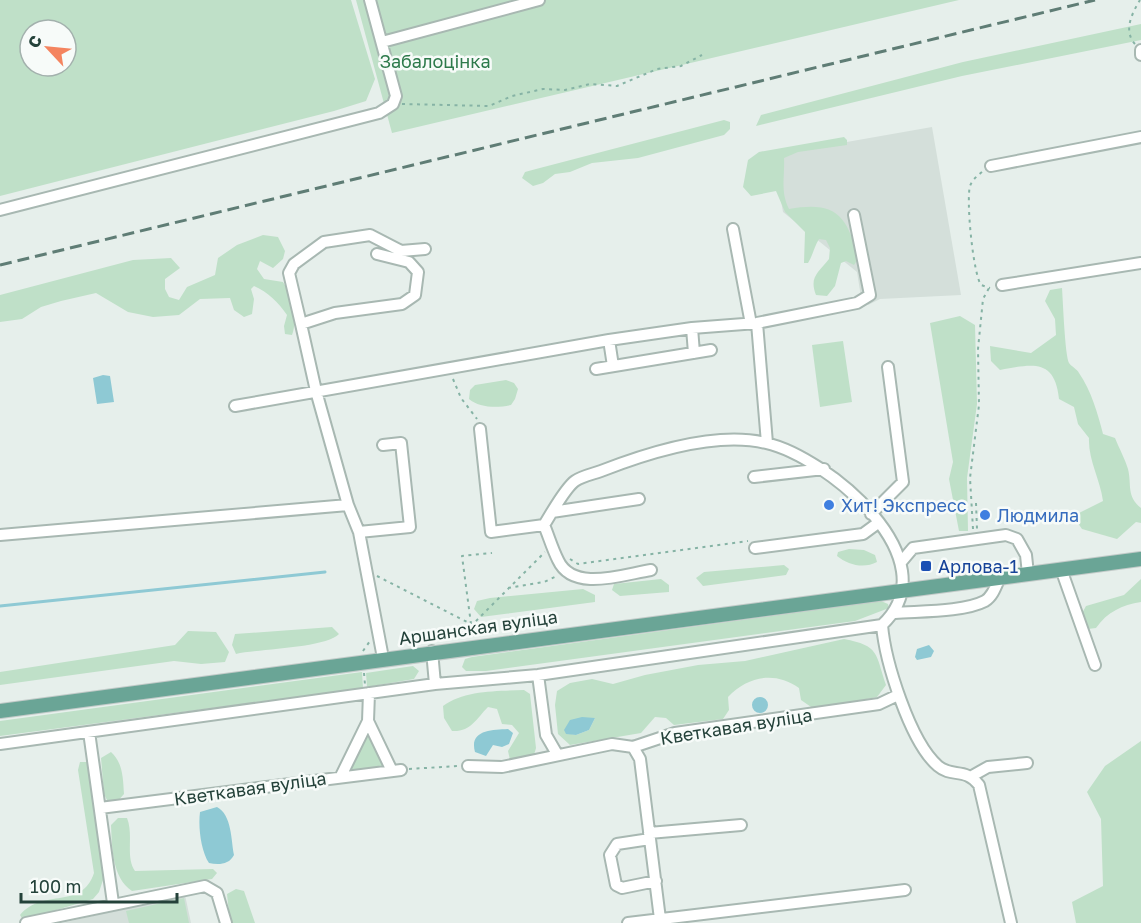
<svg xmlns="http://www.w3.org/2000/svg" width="1141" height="923" viewBox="0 0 1141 923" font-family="'Golos Text',sans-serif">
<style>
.built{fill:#d4dfda}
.green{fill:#bfe0c8;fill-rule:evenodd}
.water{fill:#8ec9d4}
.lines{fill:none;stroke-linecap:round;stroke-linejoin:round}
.stream{stroke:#8ec9d4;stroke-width:3}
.minor-casing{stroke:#a8b8b2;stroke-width:14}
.major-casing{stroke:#c2cac8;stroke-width:16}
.path{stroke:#86b3a5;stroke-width:2;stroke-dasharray:3 4.5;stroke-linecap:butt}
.minor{stroke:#fff;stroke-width:10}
.major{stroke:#6aa596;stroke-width:14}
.rail{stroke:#5f7d75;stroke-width:3;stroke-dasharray:12 6;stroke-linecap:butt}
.shop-dot{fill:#3f7fe0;stroke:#f7fbf9;stroke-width:2}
.transit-dot{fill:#1a4fb4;stroke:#f7fbf9;stroke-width:2}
.labels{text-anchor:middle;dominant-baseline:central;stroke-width:5;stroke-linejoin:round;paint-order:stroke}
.park-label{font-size:18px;fill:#2d7a4b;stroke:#f7fbf9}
.shop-label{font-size:18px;fill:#366cbe;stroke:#f7fbf9;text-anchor:start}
.transit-label{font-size:18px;fill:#164399;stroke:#f7fbf9;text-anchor:start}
.street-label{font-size:18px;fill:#24423a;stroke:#f7fbf9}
</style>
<rect width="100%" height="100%" fill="#e6efeb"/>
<path class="built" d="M932 127 961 295 880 299 868 305 861 297 857 272 783 212 773 155Z
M185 895 191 923H62Z"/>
<path class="green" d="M0 0H351L375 79 366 101 334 111 0 196ZM30 30H66V66H30Z
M356 0H959L392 133Z
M1141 24V40L962 76 756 126 761 115 963 62Z
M724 120 730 122V129L724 135 638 158 592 163 570 172 555 174 543 183 533 186 522 178 525 172 536 169Z
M844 137 847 140V145L798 152 784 158C785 177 780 191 789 209 837 200 848 217 858 259L854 265 846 261 841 263 835 286 827 296 816 295C809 277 818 273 829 259L830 248 826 240 819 239C814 247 813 255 808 263H804L805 232 785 212 776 191 751 196 743 187 748 160 759 152Z
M263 235 278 237 285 251 283 259 273 268 260 261 257 269 264 279 283 282C292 296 298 320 292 335L285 334 284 326 287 315C278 302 268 292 254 286L251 289 254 299 252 314 244 317 234 310 230 298 200 299 179 315 153 317 128 312 96 293 61 301 41 307 22 319 0 322V295L133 260 171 258 180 268 165 279V289L169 297 179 300 187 287 215 275 218 258 237 245Z
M1062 288C1063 302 1065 355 1069 363 1072 367 1077 369 1079 373 1091 390 1098 414 1103 434L1115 438C1119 448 1125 459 1128 469 1132 485 1126 496 1141 508V523L1136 522 1117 539 1082 529 1073 516 1103 501C1100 479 1088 460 1089 438L1078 424 1074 407 1059 399C1055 358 1032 364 1000 370L991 361 990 346 1031 353 1056 335 1055 319 1045 301 1050 290Z
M960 316 975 325 977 404 967 478 968 531H959L949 479 953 462 930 323Z
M843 341 852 402 820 407 812 345Z
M506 380 514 383 518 389 515 399 511 405C498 408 479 408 469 399L470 390 475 385Z
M849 549 864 550 875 555 877 562C864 569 848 565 837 556L838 552Z
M784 565 789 569 786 575 703 586 696 578 704 572Z
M661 579 669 585V592L620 596 612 590 614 584Z
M1141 579V602C1122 605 1107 612 1096 628L1088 629 1083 624 1081 615 1086 606 1124 595Z
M583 589 595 595V602L481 617 474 609 477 601 490 598Z
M881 601 888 604 889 608 855 621 486 671H466L462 667 465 659 472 657Z
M332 627 339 634C326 648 258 649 236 654L232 645 235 634Z
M188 631 216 632 229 652 225 662 201 664 174 661 0 685V672L175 645Z
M844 639C880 646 875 653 886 685L877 697 814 709 801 700 799 688C775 671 748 676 728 697L729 710 723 719 674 725 666 718 655 717 641 733 570 745 558 734 555 705 557 691 570 683 592 679 613 684 645 675 698 665 745 661ZM595 718 589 730 576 735 566 733Z
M413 666 419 671 414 679 367 687 366 673Z
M362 672 363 688 0 736V721Z
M524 690 530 694 536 748 534 755 510 760 508 751 519 733 512 725 502 724 497 709 488 707C476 719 471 732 452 731L444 718 443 706C464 690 499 691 524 690Z
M368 729 385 763 380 769 354 771 349 766Z
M1141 741V923H1076L1072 902 1103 886 1101 819 1087 792 1105 766Z
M111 752C123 763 123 778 124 794L116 803 109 804 104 794 101 758Z
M80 762H87L90 769 104 877 99 892 93 899 23 920 20 915C44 887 81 911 94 873L78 770Z
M118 818H127C134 835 125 857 135 871L213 869 217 873 212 879 132 891C112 878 112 847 111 825Z
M236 889 244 891 255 923H230L227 894Z
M184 898 189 923H129L126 911Z"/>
<path class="water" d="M103 375 110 376 114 402 97 404 93 378Z
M929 645 934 651 931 657 917 660 915 657 917 649Z
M752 705a8 8 0 1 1 16 0a8 8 0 1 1-16 0Z
M582 717 595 718 589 730 576 735 566 734 564 730 570 720Z
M508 729 513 733 509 744 502 747 493 745 486 756 475 752C469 730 491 730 508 729Z
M217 807C232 815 231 840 234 855 229 865 218 865 209 863 201 851 198 827 200 812Z"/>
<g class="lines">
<path class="stream" d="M0 606 325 572"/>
<defs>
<path id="minor" d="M382 42 539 0
M1141 50V55
M991 166 1141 137
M0 210 379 113 393 104 396 96 370 0
M733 229 751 324
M1002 285 1141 263
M757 323 767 443
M301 324 289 273 294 264 324 242 370 235 401 251 425 249
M692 328 694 353
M609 340 613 366
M596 369 711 350
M235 406 609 340 692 328 757 323 857 303 870 295 854 215
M754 477 824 469
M348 505 316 391 301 324 335 313 402 304 415 295 418 272 409 262 377 254
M552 512 639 499
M871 514 903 482 888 367
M544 525C549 537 552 548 558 560 573 593 624 574 651 570
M359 532 410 527 401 443 383 445
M0 535 348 505 359 532 383 658
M755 548 863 534 878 523
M902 561 913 548 1006 535 1017 539 1026 555 1028 574
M1061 569 1095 665
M895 613C919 611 964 612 985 601 993 596 996 586 1000 577
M882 625C885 661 910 742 938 766 952 778 965 767 979 785L1011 923
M432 651 435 684
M538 675 546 735 557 754
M369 693 368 721 392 771
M89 732 113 903
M0 744 435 684 538 675 882 625C952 560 827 457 766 443 717 431 647 453 601 471 593 474 582 476 575 481 565 488 551 514 544 525L491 532 480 429
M633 747 640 759 660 919
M468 766 502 767 612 744 633 747 675 733 879 704 898 695
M341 776 368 721
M972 776 988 767 1027 763
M100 808 401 770
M649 833 741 825
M650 839 617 844 610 855 616 885 622 888 656 881
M26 923 205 886 217 893 226 923
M628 923 905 890"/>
<path id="major" d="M0 711 1141 559"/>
</defs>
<use href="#minor" class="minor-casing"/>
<use href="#major" class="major-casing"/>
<path class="path" d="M1135 44C1123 31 1132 13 1140 0
M402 104 489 106 512 96 543 89 565 90 590 84 617 86 657 69 681 66 702 55
M982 172C977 176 972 180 970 186 966 201 973 273 981 285L990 288
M453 379 461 398 477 419
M976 503 977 529
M973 529 970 478 979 405 978 349 983 299 989 288
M570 559 578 564 748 541
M377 576 471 624 481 635
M508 588 544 582 557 576
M471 624 462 556 492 553
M460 637 545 552
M363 651 370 641
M364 673 365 685
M409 769 458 766"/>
<use href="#minor" class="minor"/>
<use href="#major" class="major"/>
<path class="rail" d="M0 265 1095 0"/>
</g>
<g class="shop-dot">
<circle cx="829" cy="505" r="6"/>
<circle cx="985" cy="515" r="6"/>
</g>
<rect class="transit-dot" x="920" y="560" width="12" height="12" rx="3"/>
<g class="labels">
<g class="park-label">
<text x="435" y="61">Забалоцінка</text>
</g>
<g class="shop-label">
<text x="841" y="505">Хит! Экспресс</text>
<text x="997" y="515">Людмила</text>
</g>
<g class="transit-label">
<text x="938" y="566">Арлова-1</text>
</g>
<g class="street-label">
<text transform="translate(478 627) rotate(-8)">Аршанская вуліца</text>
<text transform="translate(736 726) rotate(-9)">Кветкавая вуліца</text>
<text transform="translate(250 788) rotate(-8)">Кветкавая вуліца</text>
</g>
</g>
<g transform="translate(48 48) rotate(296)"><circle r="28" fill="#f7fbf9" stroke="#a3b1ad" stroke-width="1.5"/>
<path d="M0-4.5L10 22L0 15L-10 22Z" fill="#f4845f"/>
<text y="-9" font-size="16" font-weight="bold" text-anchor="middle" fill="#24423a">С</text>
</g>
<path d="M21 893v9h156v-9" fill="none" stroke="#24423a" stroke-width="3"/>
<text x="30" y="893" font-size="18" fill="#24423a" stroke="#f7fbf9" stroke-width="4.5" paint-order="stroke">100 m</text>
</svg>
